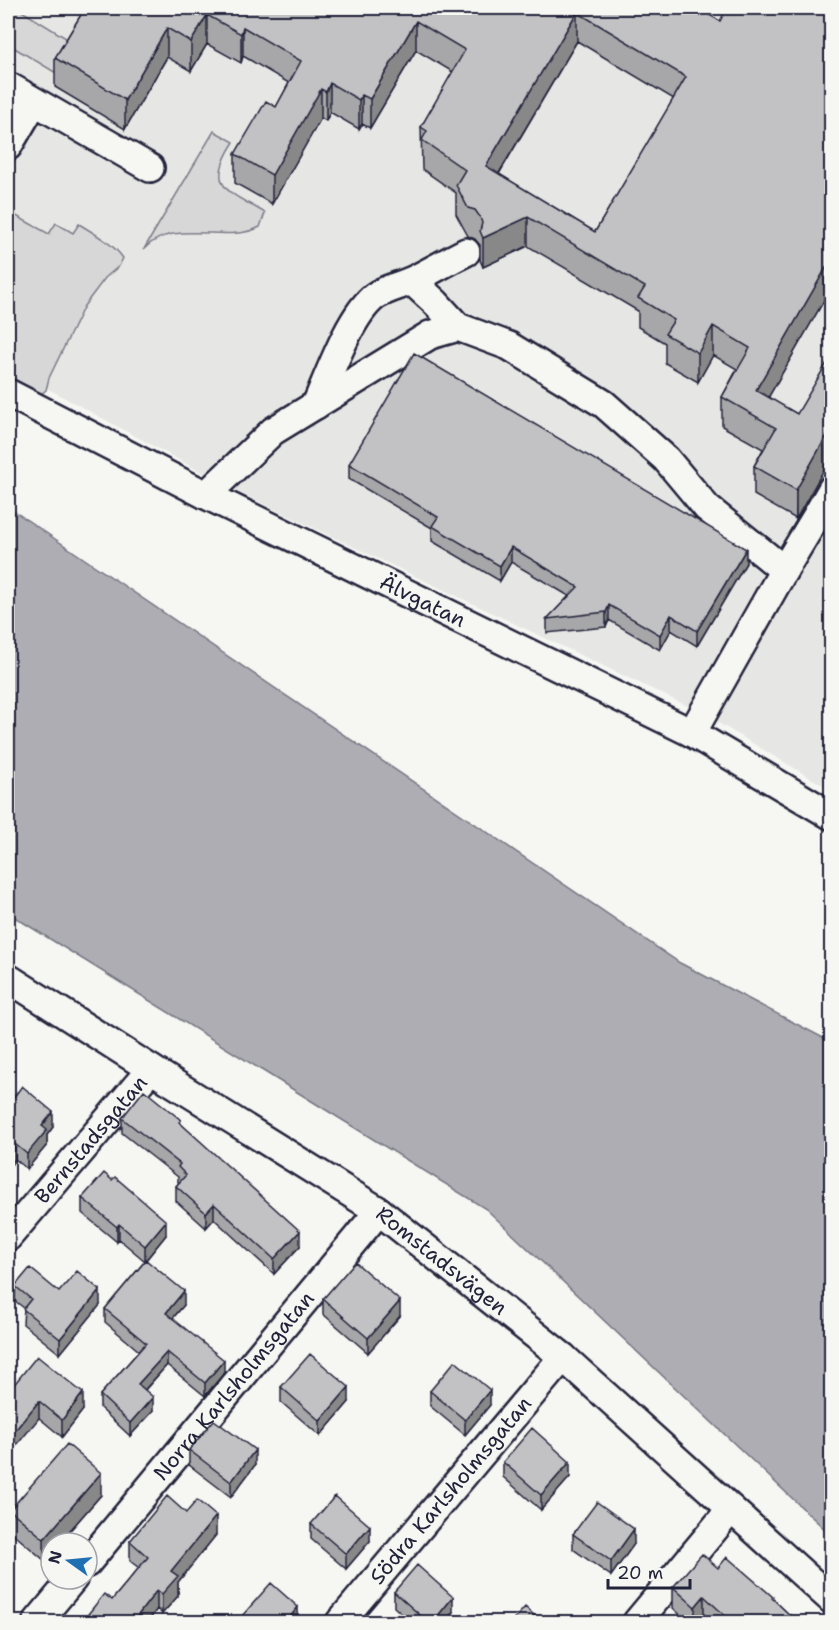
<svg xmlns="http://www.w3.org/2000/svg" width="839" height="1630" viewBox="0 0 839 1630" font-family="'Shantell Sans',sans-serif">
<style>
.built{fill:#e6e6e4}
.grass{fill:#d7d7d7;stroke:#7c7c89;stroke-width:1.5}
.water{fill:#adadb3;stroke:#757583;stroke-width:1.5}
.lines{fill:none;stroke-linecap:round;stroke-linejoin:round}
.minor-casing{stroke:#22223b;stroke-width:32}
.minor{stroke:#f6f6f2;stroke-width:27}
.wall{fill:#a7a7a9;stroke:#22223b;stroke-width:1.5;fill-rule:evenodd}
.shaded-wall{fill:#888889;stroke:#22223b;stroke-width:1.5}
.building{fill:#c2c2c4;stroke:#22223b;stroke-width:1.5;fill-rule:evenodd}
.labels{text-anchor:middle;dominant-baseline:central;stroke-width:4.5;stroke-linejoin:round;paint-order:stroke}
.street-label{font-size:21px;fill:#22223b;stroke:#f6f6f2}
</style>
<rect width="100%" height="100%" fill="#f6f6f2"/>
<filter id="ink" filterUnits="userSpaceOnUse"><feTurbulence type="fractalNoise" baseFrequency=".0167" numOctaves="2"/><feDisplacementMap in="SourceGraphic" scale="12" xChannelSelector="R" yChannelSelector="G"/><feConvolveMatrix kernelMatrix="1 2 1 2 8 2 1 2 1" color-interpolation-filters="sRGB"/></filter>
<g filter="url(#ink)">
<path class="built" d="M8 8H831V790L700 712 236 491 8 367Z"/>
<path class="grass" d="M8 8H17L79 46 61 76 8 44Z
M214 131 234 142C204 188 229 191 265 213L260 227C226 245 174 217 144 249Z
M9 212 49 234 56 223 73 233 79 224C95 234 112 243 123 258L119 266 105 278 84 306 49 378 46 390 41 394 8 376V215Z"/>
<path class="water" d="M8 507 680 963 831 1042V1535L486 1209 8 913Z"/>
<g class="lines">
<defs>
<g id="minor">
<path d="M8 86 150 168"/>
<path d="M8 146 34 102"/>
<path d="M412 281 436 303 458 327 509 346 604 404 666 459 707 508 784 570"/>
<path id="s1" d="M8 393 206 495 692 733 832 816"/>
<path d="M316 405C329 375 350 315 375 296 387 288 400 286 413 280 431 271 448 261 466 252"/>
<path d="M206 495 273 431 430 335 458 327"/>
<path d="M692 733 784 570 816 517 832 489"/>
<path id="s2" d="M8 978 151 1069 379 1211 563 1357 832 1600"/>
<path id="s3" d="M8 1237 151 1069"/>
<path id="s4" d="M87 1563 379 1211"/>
<path d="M37 1622 73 1579"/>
<path id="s5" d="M340 1622 563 1357"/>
<path d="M637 1622 731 1509"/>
</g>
</defs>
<use href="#minor" class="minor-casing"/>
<use href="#minor" class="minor"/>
</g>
<path class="wall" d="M85 8H697L831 288 768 398 797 414 796 519 754 495V466L763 449 722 426V397L737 369 713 355 698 382 665 363V343L638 327V311L528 246 483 267 480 260V245L475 239 468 236 456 214V193L422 169 421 127 453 72 416 50 370 128 362 124 359 129 330 112 326 121 321 118 272 204 235 183V154L276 107 289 83 243 56 241 63 207 44 191 71 167 57 125 129 55 87V58ZM577 41 674 99 595 232 499 174Z
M349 464 746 563 697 646 671 630 660 650 609 620 606 627 547 633V619L569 596 511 562 500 581 432 541V528L349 479Z
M8 1105 53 1127 47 1135V1145L27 1169 15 1159 8 1169Z
M122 1118 181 1124 300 1246 274 1274 214 1219 206 1228 176 1201V1186L179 1183 178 1182V1177L122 1133Z
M82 1198 166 1235 146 1260 184 1305 173 1318 224 1373 205 1396 167 1365 145 1390 153 1411 130 1436 100 1408V1395L139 1351 105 1322V1309L145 1261 119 1239 117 1242 82 1213Z
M15 1286 59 1292 100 1305 60 1354 23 1324 24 1308 15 1301Z
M323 1299 400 1316 368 1353 323 1314Z
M281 1387 349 1402 320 1436 281 1402Z
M430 1391 490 1405 465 1435 430 1406Z
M8 1392 83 1410 62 1437Z
M189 1450 255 1465 231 1497 189 1465Z
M503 1462 570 1477 541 1510 503 1477Z
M101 1495 59 1543H51L44 1560 10 1531V1510Z
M186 1513 216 1535 178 1582V1596L162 1614 157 1609 147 1623H81L112 1600 139 1568 130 1561V1541Z
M311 1524 370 1541 346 1569 311 1539Z
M573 1534 634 1544 611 1576 573 1549Z
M718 1568 773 1599 798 1623H709L704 1618 700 1623H689L673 1608V1587Z
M394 1592 453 1612 444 1623H412L394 1607Z
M242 1616 298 1622V1623H242Z"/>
<path class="shaded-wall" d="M577 12V41L486 195V166Z
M207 15V44L191 71V42Z
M416 21V50L370 128V99Z
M243 27V56L241 63V34Z
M167 28V57L125 129V100Z
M330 83V112L326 121V92Z
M321 89V118L272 204V175Z
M362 95V124L359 129V100Z
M528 217V246L483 267V238Z
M831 259V288L757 417 756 390Z
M713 326V355L698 382V353Z
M831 428V457L796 519V490Z
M511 547V562L500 581V566Z
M746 549V563L697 646V631Z
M609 605V620L606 627V612Z
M671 615V630L660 650V635Z
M53 1112V1127L47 1135V1145L27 1169V1154L42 1126Z
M15 1144V1159L8 1169V1154Z
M214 1204V1219L206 1228V1213Z
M166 1221V1235L145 1261V1246Z
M119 1224V1239L117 1242V1227Z
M300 1231V1246L274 1274V1259Z
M100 1290V1305L60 1354V1339Z
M184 1291V1305L166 1326V1313Z
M400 1301V1316L368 1353V1338Z
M167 1352V1365L138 1397V1384Z
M224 1360V1373L205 1396V1383Z
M349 1387V1402L320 1436V1421Z
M490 1390V1405L465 1435V1420Z
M83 1393V1410L62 1437V1420Z
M153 1397V1411L130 1436V1423Z
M39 1401V1418L8 1456V1439Z
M255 1450V1465L231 1497V1482Z
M570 1462V1477L541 1510V1495Z
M101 1473V1495L59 1543H51V1552L44 1560V1539Z
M216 1516V1535L178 1582V1596L162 1614V1594L171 1571Z
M370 1526V1541L346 1569V1554Z
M634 1529V1544L611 1576V1561Z
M157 1590V1609L147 1623H132Z
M704 1596V1618L700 1623H695V1607Z
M453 1597V1612L444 1623H432Z
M298 1607V1623H285Z"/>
<path class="building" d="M85 8H697L720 21 727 8H831V259L756 390 797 414 831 356V428L796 490 754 466 776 428 722 397 750 348 713 326 698 353 665 334 674 320 638 298 645 287 528 217 483 238 480 231 482 223 480 217 475 210 468 208 456 185 465 170 422 140 427 131 421 127 465 50 416 21 370 99 362 95 359 100 330 83 326 92 321 89 272 175 235 154 266 101 276 107 301 61 243 27 241 34 207 15 191 42 167 28 125 100 55 58ZM577 12 686 77 595 232 486 166Z
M414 353 746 549 697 631 671 615 660 635 609 605 606 612 547 619 578 587 511 547 500 566 432 526 438 517 349 464Z
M22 1086 53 1112 42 1126 47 1130 27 1154 15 1144 8 1154V1105Z
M144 1090 181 1120 179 1122 300 1231 274 1259 214 1204 206 1213 176 1186 186 1175 178 1167 180 1164 122 1118Z
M104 1173 112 1180 115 1177 166 1221 145 1246 119 1224 117 1227 82 1198Z
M146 1260 184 1291 166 1313 224 1360 205 1383 167 1352 138 1384 153 1397 130 1423 100 1395 146 1343 105 1309Z
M355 1262 400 1301 368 1338 323 1299Z
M30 1268 59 1292 77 1271 100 1290 60 1339 23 1309 31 1299 15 1286Z
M310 1354 349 1387 320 1421 281 1387Z
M37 1356 83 1393 62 1420 39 1401 8 1439V1392Z
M455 1361 490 1390 465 1420 430 1391Z
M214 1420 255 1450 231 1482 189 1450Z
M532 1428 570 1462 541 1495 503 1462Z
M67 1444 101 1473 44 1539 10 1510Z
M167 1496 186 1513 197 1500 216 1516 171 1571 178 1576 162 1594 157 1590 132 1623H81L104 1594 112 1600 148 1557 130 1541Z
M335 1496 370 1526 346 1554 311 1524Z
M597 1502 634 1529 611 1561 573 1534Z
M702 1554 718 1568 727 1557 773 1597 772 1598 798 1623H733L704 1596 695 1607 673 1587Z
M417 1565 453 1597 432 1623H429L394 1592Z
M271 1583 298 1607 285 1623H249L242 1616Z
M525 1607 543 1623H511Z"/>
</g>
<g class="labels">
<g class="street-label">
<text stroke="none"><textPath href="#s1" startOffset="464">Älvgatan</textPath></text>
<text stroke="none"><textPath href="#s3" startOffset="128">Bernstadsgatan</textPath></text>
<text stroke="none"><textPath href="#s2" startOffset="518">Romstadsvägen</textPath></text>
<text stroke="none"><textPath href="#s4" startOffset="230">Norra Karlsholmsgatan</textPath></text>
<text stroke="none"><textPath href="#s5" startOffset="172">Södra Karlsholmsgatan</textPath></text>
</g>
</g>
<rect width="839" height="1630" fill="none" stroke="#f6f6f2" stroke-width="30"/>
<rect x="15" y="15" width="809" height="1600" fill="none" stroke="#22223b" stroke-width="2" filter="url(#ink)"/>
<g transform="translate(69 1561) rotate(285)"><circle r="28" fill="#f6f6f2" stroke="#a1a1a9" stroke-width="1.5"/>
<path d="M0-4.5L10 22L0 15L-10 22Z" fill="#1f6fb2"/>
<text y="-9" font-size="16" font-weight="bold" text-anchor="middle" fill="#22223b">N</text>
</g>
<path d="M608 1579v9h82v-9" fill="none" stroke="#22223b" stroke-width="3"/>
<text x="617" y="1579" font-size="18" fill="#22223b" stroke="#f6f6f2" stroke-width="4.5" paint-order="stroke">20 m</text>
</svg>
